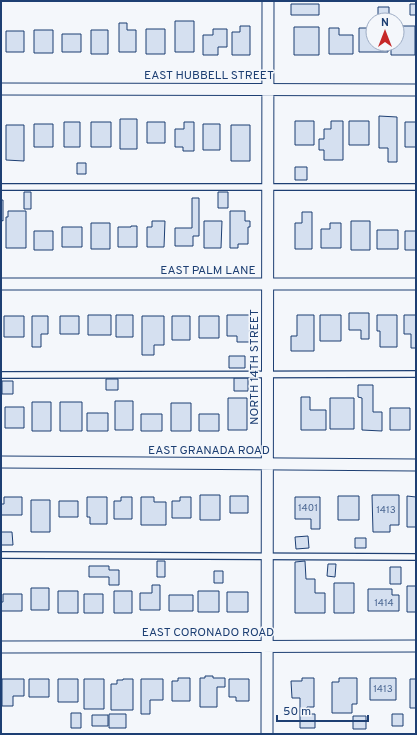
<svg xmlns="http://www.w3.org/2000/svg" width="417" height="735" viewBox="0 0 417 735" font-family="Overpass,sans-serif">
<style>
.building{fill:#d5e0f0;stroke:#1d3f73}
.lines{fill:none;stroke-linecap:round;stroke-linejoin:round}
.service-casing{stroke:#1d3f73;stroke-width:8}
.minor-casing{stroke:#1d3f73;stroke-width:13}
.service{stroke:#f4f7fb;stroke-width:5.5}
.minor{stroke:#f4f7fb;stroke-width:11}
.labels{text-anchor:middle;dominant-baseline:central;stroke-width:3;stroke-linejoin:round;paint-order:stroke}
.number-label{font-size:10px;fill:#4b6792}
.street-label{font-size:12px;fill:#1d3f73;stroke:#f4f7fb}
</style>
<rect width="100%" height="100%" fill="#f4f7fb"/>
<path class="building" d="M291 4H319V15H291Z
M410 4H416V15H410Z
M378 7H389V18H378Z
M175 21H194V52H175Z
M119 23H127V30H136V52H119Z
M240 26H250V55H232V32H240Z
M397 26H415V55H391V44H397Z
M294 27H319V55H294Z
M329 28H339V35H353V54H329Z
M359 28H369V35H373V44H388V52H359Z
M146 29H165V54H146Z
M213 29H227V47H218V55H203V35H213Z
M34 30H53V53H34Z
M91 30H108V54H91Z
M6 31H24V52H6Z
M62 34H81V52H62Z
M379 116 397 117V162H388V148H379Z
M120 119H137V149H120Z
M295 121H314V145H295Z
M331 121H343V160H324V150H319V139H324V129H331Z
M349 121H369V145H349Z
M64 122H80V147H64Z
M91 122H111V147H91Z
M147 122H165V143H147Z
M184 122H194V151H183V147H175V129H184Z
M405 122H416V147H405Z
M34 124H53V147H34Z
M203 124H220V150H203Z
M6 125H24V161L6 160Z
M231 125H250V161H231Z
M77 163H86V174H77Z
M295 167H307V180H295Z
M24 192H31V209H24Z
M218 192H228V208H218Z
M192 198H199V236H193V246H175V228H192Z
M1 200H3V221L1 220Z
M8 211H26V248H6V217H8Z
M230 211H245V221H250V227H248V244H238V248H230Z
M302 212H312V249H295V223H302Z
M152 221H165L164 247H147V227H152Z
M204 221H222L221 248H204Z
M351 221H370V250H351Z
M91 223H110V249H91Z
M330 223H341V248H321V229H330Z
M131 226H137V247H118V227H131Z
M62 227H82V247H62Z
M377 230H398V249H377Z
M34 231H53V250H34Z
M405 231H416V250H405Z
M349 313H369V339H361V330H349Z
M88 315H111V335H88Z
M116 315H133V337H116Z
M227 315H250V342H237V336H227Z
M297 315H314V351H291V336H297Z
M320 315H341V341H320Z
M377 315H397V347H380V331H377Z
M404 315H416V348H411V334H404Z
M4 316H24V337H4Z
M32 316H48V334H41V347H32Z
M60 316H79V334H60Z
M142 316H164V345H154V355H142Z
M172 316H190V340H172Z
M199 316H219V338H199Z
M229 356H245V368H229Z
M234 378H248V391H234Z
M106 379H118V390H106Z
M2 381H13V394H2Z
M358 385H373V412H382V431L362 430V398L358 397Z
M301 397H310V410H326V430H301Z
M228 398H247V430H228Z
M330 398H354V429H330Z
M115 401H133V430H115Z
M32 402H51V431H32Z
M60 402H82V431H60Z
M171 403H191V431H171Z
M5 407H24V428H5Z
M390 408H410V430H390Z
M87 413H108V431H87Z
M141 414H162V431H141Z
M199 414H219V431H199Z
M200 495H220V520H200Z
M372 495H399V525H390V532H373Z
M230 496H248V513H230Z
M338 496H359V520H338Z
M407 496 416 497V527H407Z
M4 497H22V515H1V504H4Z
M87 497H107V524H90V517H87Z
M121 497H132V519H114V501H121Z
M141 497H154V502H166V525H141Z
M180 497H191V518H172V501H180Z
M295 497H320V529H311V519H295Z
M31 500H50V532H31Z
M59 501H78V517H59Z
M1 532H12L13 545H1Z
M308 536 309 548 296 549 295 537Z
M355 538H366V548H355Z
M157 561H165V577H157Z
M305 561 306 579H315V593H325V613H295V562Z
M328 564H336L335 577 327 576Z
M89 566H109V570H119V585H109V577H89Z
M390 567H401V584H390Z
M214 571H223V583H214Z
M334 583H354V613H334Z
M152 585H160V610H140V593H152Z
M407 586H416V612H407Z
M31 588H49V610H31Z
M368 589H392V595H399V611H368Z
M58 591H78V613H58Z
M114 591H132V613H114Z
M198 591H219V612H198Z
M227 592H248V612H227Z
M3 594H22V611H1V602H3Z
M84 594H103V613H84Z
M169 595H193V611H169Z
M205 676H213V678H225V687H217V707H200V678H205Z
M178 678H190V701H172V681H178Z
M302 678H314V707H307V714H315V728H300V698H292L291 681H302Z
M339 678H357V704H352V713H332V682H339Z
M370 678H396V700H370Z
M2 679H24V696H13V706H2Z
M29 679H49V697H29Z
M58 679H78V702H58Z
M84 679H104V709H84Z
M123 679H133V710H111V684H117V680H123Z
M141 679H163V700H150V714H141Z
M229 679H249V701H236V697H229Z
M410 679H416V708H410Z
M71 713H81V728H71Z
M109 714H126V728H109Z
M392 714H403V726H392Z
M92 715H108V726H92Z
M353 716H366V729H353Z"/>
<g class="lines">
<defs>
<path id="service" d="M1 187H416
M1 375 416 374
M1 555 416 557"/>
<path id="minor" d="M1 89 416 90
M1 284H416
M1 462 416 465
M1 647 416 646
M267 734 268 1"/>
</defs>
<use href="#service" class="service-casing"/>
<use href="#minor" class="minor-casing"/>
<use href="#service" class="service"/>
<use href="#minor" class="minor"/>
</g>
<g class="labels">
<g class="number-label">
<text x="308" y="508">1401</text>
<text x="386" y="510">1413</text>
<text x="384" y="603">1414</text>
<text x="383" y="689">1413</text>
</g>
<g class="street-label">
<text x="209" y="76">EAST HUBBELL STREET</text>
<text x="208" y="271">EAST PALM LANE</text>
<text transform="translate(255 367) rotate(-90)">NORTH 14TH STREET</text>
<text x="209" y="451">EAST GRANADA ROAD</text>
<text x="208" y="633">EAST CORONADO ROAD</text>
</g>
</g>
<rect width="417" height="735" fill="none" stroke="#1d3f73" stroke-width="4"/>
<g transform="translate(385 32)"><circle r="19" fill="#f4f7fb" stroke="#9eadc5"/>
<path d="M0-3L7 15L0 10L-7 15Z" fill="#c62828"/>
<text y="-6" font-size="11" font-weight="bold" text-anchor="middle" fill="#1d3f73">N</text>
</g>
<path d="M277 715v6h91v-6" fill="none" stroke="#1d3f73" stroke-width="2"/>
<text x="283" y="715" font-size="12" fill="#1d3f73" stroke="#f4f7fb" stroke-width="3" paint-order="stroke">50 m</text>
</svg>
